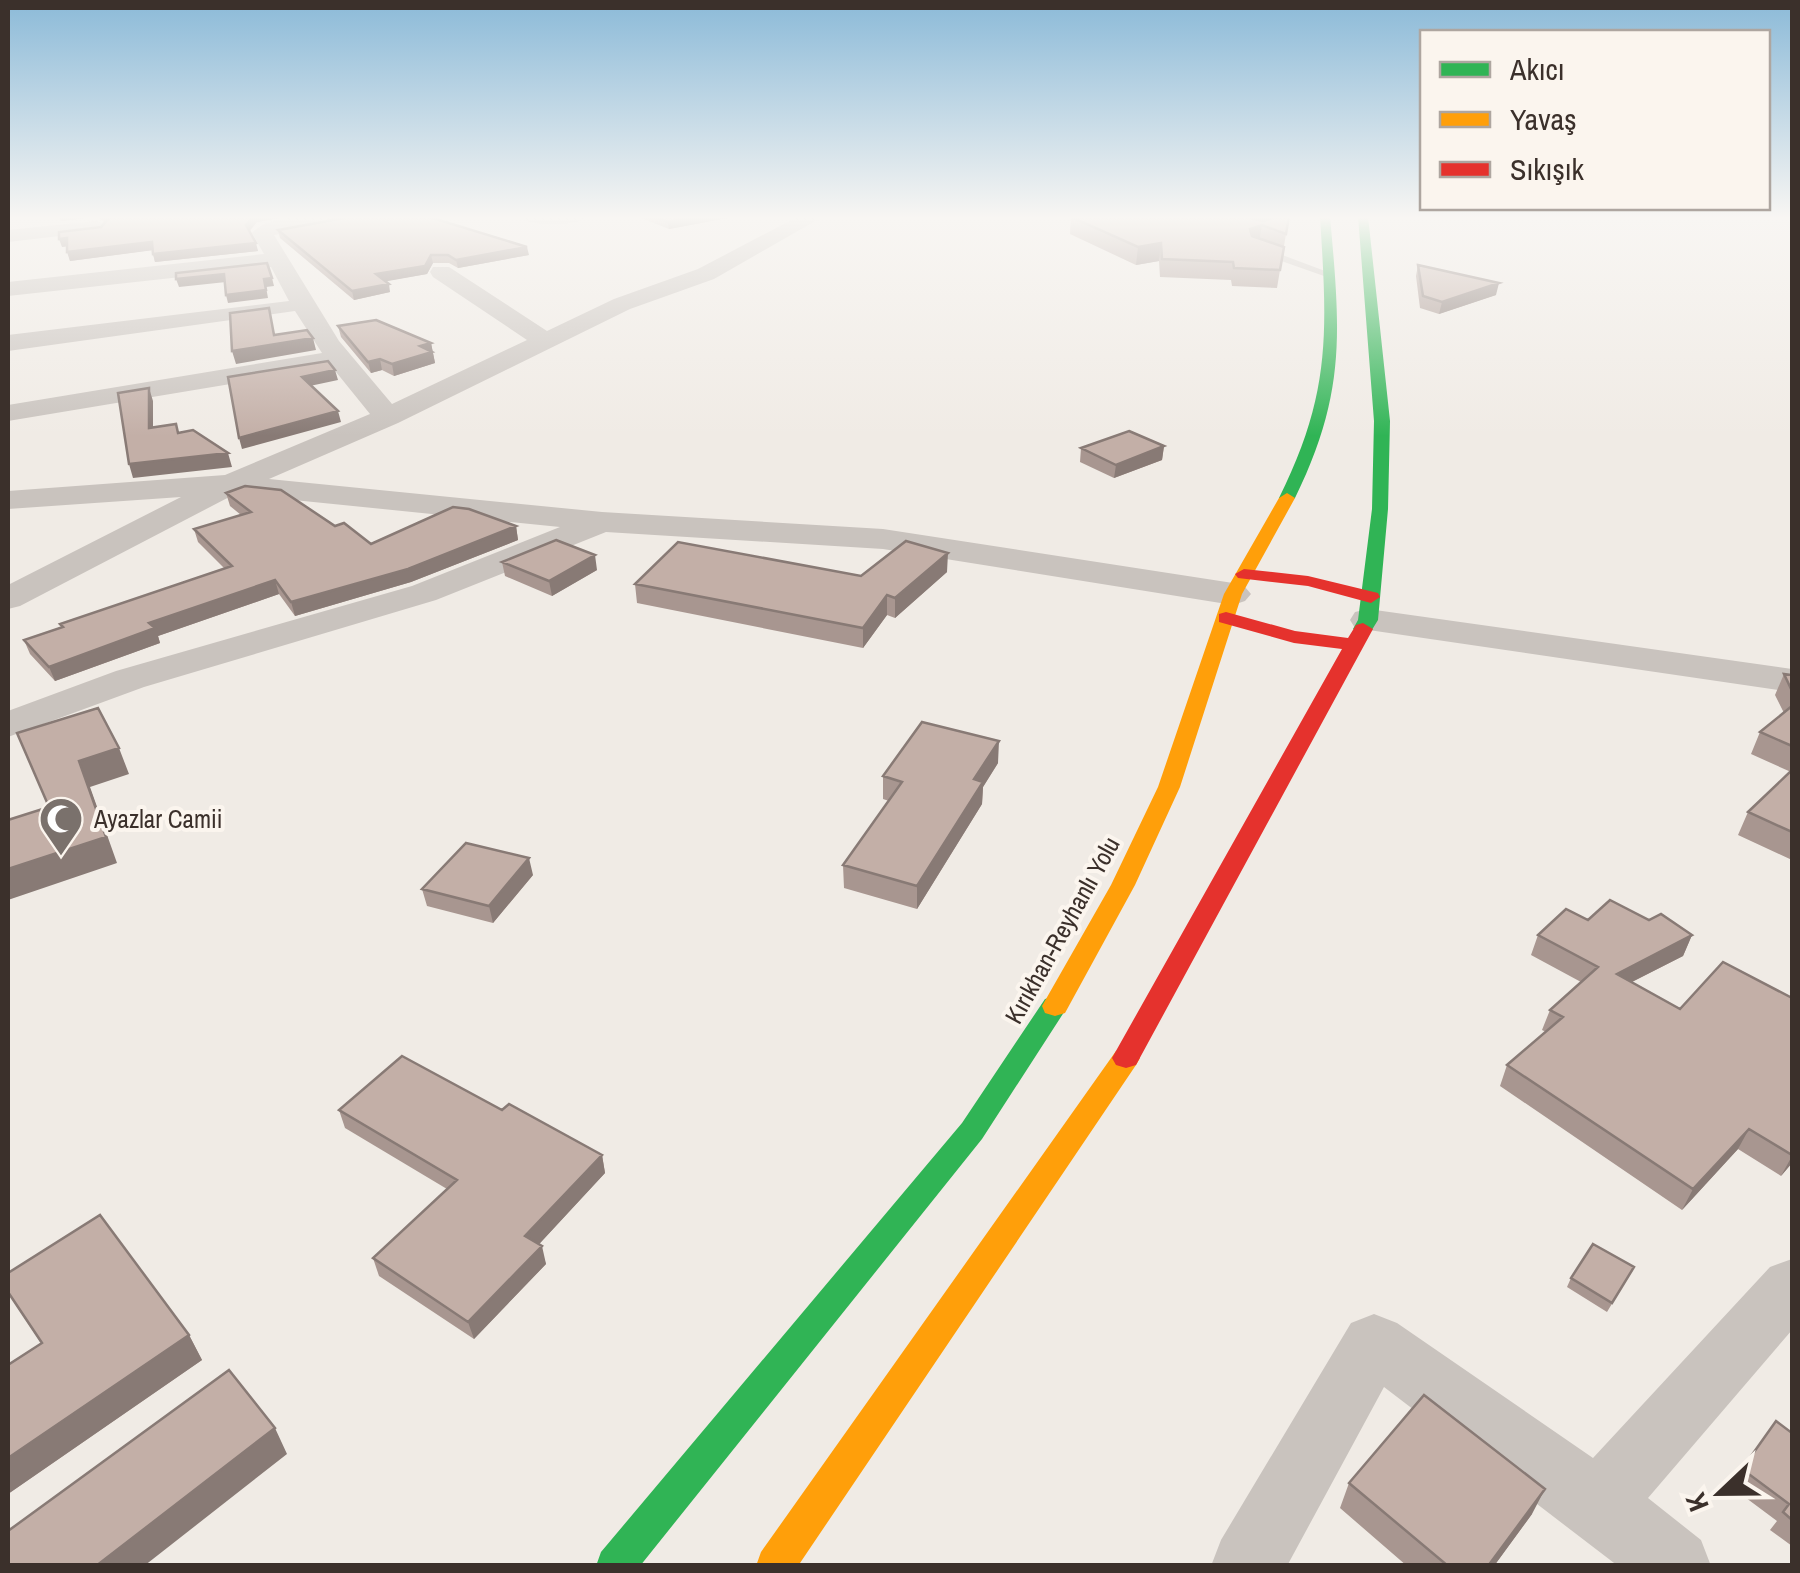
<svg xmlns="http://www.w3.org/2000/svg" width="1800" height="1573" viewBox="0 0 1800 1573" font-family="'Archivo Narrow',sans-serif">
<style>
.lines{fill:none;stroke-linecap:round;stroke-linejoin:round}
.lane{fill:#c9c3be;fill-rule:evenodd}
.street{fill:#c9c3be;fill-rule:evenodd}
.fast{fill:#30b455;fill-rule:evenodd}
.slow{fill:#ff9f0a;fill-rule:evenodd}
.jam{fill:#e5322d;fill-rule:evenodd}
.wall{fill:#a89690}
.shaded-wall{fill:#887a75}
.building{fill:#c3afa7;stroke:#887a75;stroke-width:2.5}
.labels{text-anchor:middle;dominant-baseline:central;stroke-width:8;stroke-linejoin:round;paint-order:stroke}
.poi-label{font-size:25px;fill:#3b302b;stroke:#fbf5ee;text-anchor:start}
.street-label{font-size:25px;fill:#3b302b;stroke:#fbf5ee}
</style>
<rect width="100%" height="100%" fill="#f0ebe5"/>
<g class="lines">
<path class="lane" d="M1253 247H1261L1333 274 1324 276 1253 251Z"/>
<path class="street" d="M309 216H355L345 222 274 235 339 341 392 404 527 340 433 277 430 272 433 267H449L547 331 614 299 698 269 799 216H824L714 279 630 309 398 423 269 479 602 512 883 529 1233 583 1245 587 1251 594 1245 601 1233 605 883 549 606 532 436 600 144 687 8 737V711L116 671 412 586 560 527 235 494 20 606 8 609V585L181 497 8 509V491L225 475 370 414 332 367 8 421V405L322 353 295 311 8 351V335L289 301 271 267 8 296V282L264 254 252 233C266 218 290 219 309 216Z
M516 216H590C577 227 529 227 516 216Z
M96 221 103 223 107 227 103 231 8 242V230Z
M1368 609 1792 669V692L1355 628 1350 620 1355 612Z
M1792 1259V1330L1648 1498 1701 1540 1711 1566H1618L1384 1387 1287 1566H1211L1221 1540 1351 1323 1374 1314 1397 1323 1593 1458 1770 1267Z"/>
<path class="fast" d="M1320 216H1330C1340 330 1347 392 1295 498L1287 503 1279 498C1332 392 1327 330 1320 216Z
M1358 216H1368L1390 421 1388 509 1378 620 1370 633 1363 635 1353 629 1358 620 1372 509 1374 421Z
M1055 996 1065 999 1068 1006 982 1139 640 1566H596L601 1552 962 1123 1045 999Z"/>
<path class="slow" d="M1287 493 1295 498 1242 594 1180 787 1135 885 1065 1013 1055 1016 1045 1013 1042 1006 1111 885 1158 787 1224 594 1279 498Z
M1126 1048 1136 1051 1140 1058 1136 1065 798 1566H756L761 1552 1116 1051Z"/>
<path class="jam" d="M1244 569 1308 576 1378 593 1380 597 1371 603 1308 586 1238 578 1235 574Z
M1226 612 1295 631 1348 638 1356 625 1363 623 1373 629 1136 1065 1126 1068 1116 1065 1112 1058 1342 649 1294 643 1219 622V614Z"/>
</g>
<path class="wall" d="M59 216H292L257 222 250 231 258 251 155 262 152 250 70 261 67 246 62 247 101 227 105 223 97 217 61 221Z
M636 216H738L669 229Z
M1074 216H1270L1269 219 1289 216 1277 288 1232 286 1231 280 1160 277 1159 261 1136 265 1070 234 1071 217Z
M344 218 529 255 458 268 449 263H433L427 274 385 281 390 292 354 300 280 238 278 230Z
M1418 265 1496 295 1439 314 1420 308 1416 276Z
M338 326 431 343 435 363 394 376 382 370 371 373 341 337Z
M1164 446 1162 460 1114 478 1080 462 1081 448Z
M226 493 335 526 371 544 516 526 518 540 411 582 295 616 279 594 158 636 160 643 55 681 30 654 24 640 61 627 60 624 225 569 198 542 194 529 241 515 230 506Z
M502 562 597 570 552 596 505 576Z
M947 572 895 618 887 615 863 648 637 603 635 584Z
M1784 674 1792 675V860L1738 835 1748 812 1791 772 1751 754 1760 732 1784 713 1775 695Z
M998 763 983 787 982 804 917 909 844 888 843 865 889 801 883 799V776Z
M533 875 493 923 427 906 422 889Z
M1588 920H1649L1692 935 1683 956 1632 982 1680 1009 1792 998V1163L1781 1176 1738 1149 1682 1210 1500 1086 1507 1065 1546 1032 1542 1030 1550 1010 1581 982 1531 955 1538 935Z
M339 1110H502L602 1155 605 1173 539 1244 546 1264 474 1339 379 1276 373 1258 447 1189 345 1128Z
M1634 1267 1607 1312 1567 1287 1571 1278Z
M8 1273 189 1335 202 1360 8 1494V1365L41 1343 8 1293Z
M1792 1433V1546L1770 1530 1777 1521 1730 1486 1742 1469Z
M1349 1483 1532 1514 1494 1566H1407L1340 1508Z"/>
<path class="shaded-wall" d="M59 216H96L97 217 61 221Z
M254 216H292L257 222 248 232 246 225Z
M704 216H738L669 229 668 222Z
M1251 216H1270L1269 219 1262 225 1259 242 1247 246Z
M67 238 69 246 62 247 59 239Z
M152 242 154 250 70 261 67 252Z
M256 243 258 251 155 262 153 254Z
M1161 243 1159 261 1136 265 1138 247Z
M527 247 529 255 458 268 456 260Z
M431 255 433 263 427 274 377 283 376 274Z
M224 274 226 282 179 287 176 279Z
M272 278 274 286 266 287 268 298 228 303 226 295 264 279Z
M1499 283 1496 295 1439 314 1442 302Z
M389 284 390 292 354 300 352 291Z
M269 308 276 344 313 338 316 350 236 364 232 351Z
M431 343 435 363 394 376 392 364 420 346Z
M380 359 382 370 371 373 368 362Z
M335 370 338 380 305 387 302 377Z
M149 388 153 401V442L149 428Z
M338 411 341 422 242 449 239 438Z
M1164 446 1162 460 1114 478 1116 465Z
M228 453 232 467 133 478 129 464Z
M516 526 518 540 411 582 295 616 291 602Z
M948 553 947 572 895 618V598Z
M595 555 597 570 552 596 549 581Z
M275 580 279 594 158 636 160 643 55 681 49 667 149 623Z
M887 595V615L863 648V628Z
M999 741 998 763 983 787 982 804 917 909V886L974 779Z
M119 748 129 774 90 787 117 863 8 900V869L79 761Z
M529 858 533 875 493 923 489 906Z
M1692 935 1683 956 1608 994 1617 974Z
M1749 1129 1738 1149 1682 1210 1693 1189Z
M602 1155 605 1173 530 1254 525 1236Z
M1792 1156V1163L1781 1176Z
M542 1246 546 1264 474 1339 468 1322Z
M189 1335 202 1360 8 1494V1458Z
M275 1428 287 1454 144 1566H96Z
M1545 1489 1532 1514 1494 1566H1488Z"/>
<path class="building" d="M103 216H254L246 225 256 243 153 254 152 242 67 252V238L59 239V232L101 227 108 219Z
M348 216H426L527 247 456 260 448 255H431L425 266 376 274 389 284 352 291 278 230 344 218Z
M651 216H704L668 222Z
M1074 216H1252L1253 219 1264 221 1277 216H1289L1286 234 1262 225 1250 229 1252 236 1284 247 1280 270 1234 268 1233 262 1162 259 1161 243 1138 247 1071 217Z
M267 263 272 278 264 279 266 290 226 295 224 274 176 279V273Z
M1418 265 1499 283 1442 302 1423 296Z
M269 308 274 335 307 330 313 338 232 351 230 313Z
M376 320 431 343 420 346 432 352 392 364 380 359 368 362 338 326Z
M328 361 335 370 302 377 338 411 239 438 228 377Z
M149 388V428L176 424 178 433 193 430 228 453 129 464 118 393Z
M1129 431 1164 446 1116 465 1081 448Z
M245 486 281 490 335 526 344 523 371 544 453 507 469 509 516 526 408 569 291 602 275 580 149 623 155 628 49 667 24 640 63 627 60 624 232 566 194 529 251 512 226 493Z
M556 540 595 555 549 581 502 562Z
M906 541 948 553 895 598 887 595 863 628 635 584 678 542 861 576Z
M1784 674 1792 675V691Z
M1792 706V746L1760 732Z
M98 708 119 748 79 761 106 837 8 869V820L49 807 17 733Z
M922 722 999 741 974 779 983 782 917 886 843 865 902 782 883 776Z
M1792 770V832L1748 812Z
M466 843 529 858 489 906 422 889Z
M1610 900 1649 920 1661 914 1692 935 1617 974 1680 1009 1723 962 1792 998V1155L1749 1129 1693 1189 1507 1065 1563 1017 1550 1010 1598 967 1538 935 1566 909 1588 920Z
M402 1056 502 1110 509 1104 602 1155 525 1236 542 1246 468 1322 373 1258 457 1180 339 1110Z
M100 1215 189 1335 8 1458V1365L42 1343 8 1292V1273Z
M1593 1244 1634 1267 1612 1303 1571 1278Z
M229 1370 275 1428 96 1566H8V1531Z
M1424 1395 1545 1489 1488 1566H1448L1349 1483Z
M1776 1421 1792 1433V1520L1783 1512 1789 1504 1742 1469Z"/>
<linearGradient id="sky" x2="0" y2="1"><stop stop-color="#8bbad8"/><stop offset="0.5" stop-color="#f8f6f3"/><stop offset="1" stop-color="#f8f6f3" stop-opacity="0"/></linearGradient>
<rect width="1800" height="436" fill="url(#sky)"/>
<defs>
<symbol id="mosque-pin" viewBox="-11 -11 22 30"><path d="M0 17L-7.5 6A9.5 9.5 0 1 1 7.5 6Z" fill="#7a716c" stroke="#fbf5ee"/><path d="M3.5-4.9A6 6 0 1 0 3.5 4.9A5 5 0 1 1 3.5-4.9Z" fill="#fff"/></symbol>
</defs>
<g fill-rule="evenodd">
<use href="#mosque-pin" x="36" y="794" width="50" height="68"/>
</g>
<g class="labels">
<g class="poi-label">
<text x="94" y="819">Ayazlar Camii</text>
</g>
<g class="street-label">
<text transform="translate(1062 930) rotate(-61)">Kırıkhan-Reyhanlı Yolu</text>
</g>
</g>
<rect width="1800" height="1573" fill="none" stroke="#3b302b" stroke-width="20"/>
<rect x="1420" y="30" width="350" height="180" fill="#fbf5ee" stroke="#aea6a0" stroke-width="2.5"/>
<rect x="1440" y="62" width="50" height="15" fill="#30b455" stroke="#aea6a0" stroke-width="2.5"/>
<text x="1510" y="80" font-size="30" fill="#3b302b">Akıcı</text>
<rect x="1440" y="112" width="50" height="15" fill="#ff9f0a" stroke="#aea6a0" stroke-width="2.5"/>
<text x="1510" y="130" font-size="30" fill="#3b302b">Yavaş</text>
<rect x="1440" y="162" width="50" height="15" fill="#e5322d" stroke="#aea6a0" stroke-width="2.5"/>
<text x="1510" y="180" font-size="30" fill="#3b302b">Sıkışık</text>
<g transform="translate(1720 1493) rotate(248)" stroke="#fbf5ee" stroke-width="8" paint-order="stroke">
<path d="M0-8L18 38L0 25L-18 38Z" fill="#3b302b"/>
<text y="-15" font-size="28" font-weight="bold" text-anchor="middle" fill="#3b302b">K</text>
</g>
</svg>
